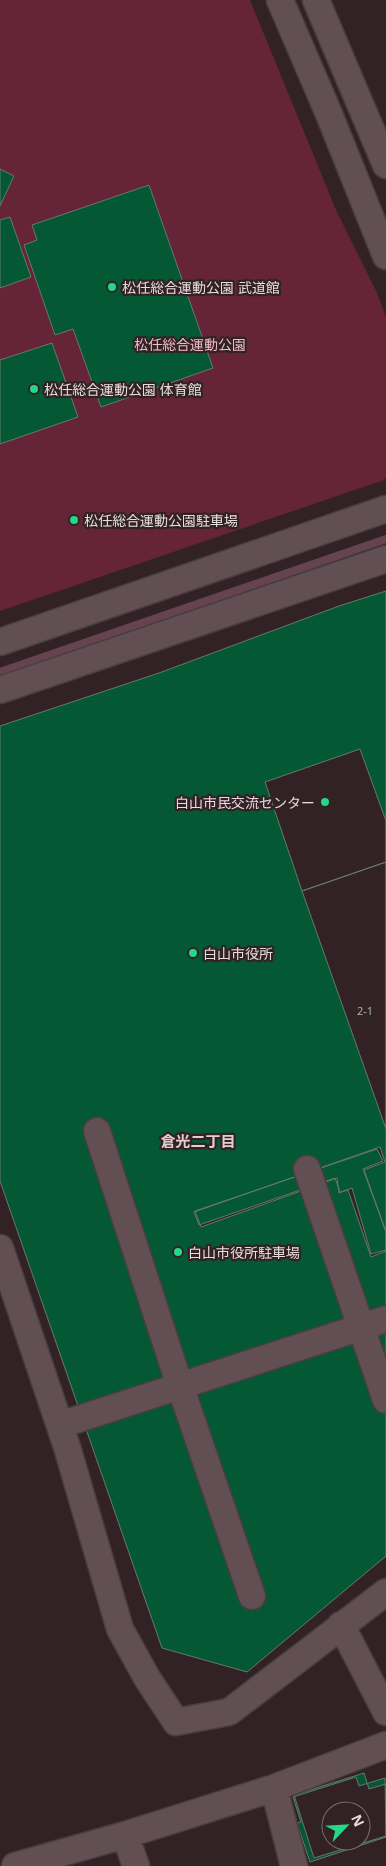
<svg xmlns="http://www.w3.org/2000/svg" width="386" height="1866" viewBox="0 0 386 1866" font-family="'Open Sans','Noto Sans JP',sans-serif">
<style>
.green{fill:#652438}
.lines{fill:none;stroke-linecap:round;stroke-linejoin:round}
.stream{stroke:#66444f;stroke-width:8}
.building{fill:#045934;stroke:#67786d;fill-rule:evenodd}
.minor-casing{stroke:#4a3d41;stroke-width:29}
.minor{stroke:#624f53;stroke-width:26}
.poi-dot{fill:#23d886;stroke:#322225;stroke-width:2}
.labels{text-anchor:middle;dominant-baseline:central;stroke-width:4.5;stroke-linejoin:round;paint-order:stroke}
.number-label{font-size:11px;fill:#aebbb4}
.poi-label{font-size:14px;fill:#e7dcde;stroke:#322225;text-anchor:start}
.park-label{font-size:14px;fill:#f0bdc9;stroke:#322225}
.neighbourhood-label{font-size:15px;font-weight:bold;fill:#e4cdd2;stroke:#322225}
</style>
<rect width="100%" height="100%" fill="#322225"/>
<path class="green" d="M0 0H250L336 210 377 293 386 317V477L384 480 0 611Z"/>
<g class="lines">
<path class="stream" d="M0 672 386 539"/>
</g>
<path class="building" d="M0 169 14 176 0 206Z
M149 185 213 368 101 407 73 329 55 335 24 245 37 240 32 225Z
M10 217 31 277 0 288V220Z
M52 343 78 417 0 444V360Z
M386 591V1556L247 1672 162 1648 0 1181V726L159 673 339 606Z
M360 749 386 821V862L302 891 265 782Z
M386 862V1129L302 891Z
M380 1147 385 1162 364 1170 386 1232V1251L371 1257 348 1190 340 1192 335 1178 199 1225 194 1212Z
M377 1149 383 1161 363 1169 386 1232V1250L371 1254 352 1188 339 1193 337 1178 201 1227 195 1211Z
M364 1773 369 1789 386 1784V1836L314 1858 294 1795ZM331 1811H361V1841H331Z
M356 1777 359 1786 385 1778 386 1837 310 1862 297 1823 301 1822 293 1797ZM331 1811H361V1841H331Z"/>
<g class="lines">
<defs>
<path id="minor" d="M280 0 329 114 386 256
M316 0 386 165
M0 642 386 509
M0 690 386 559
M97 1131 175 1371 252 1596
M307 1169 386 1400
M0 1248 67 1447 120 1629 147 1678 176 1722 229 1712 386 1592
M60 1425 386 1319
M341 1625 386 1712
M274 1788 294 1866
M125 1835 136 1866
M15 1866 125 1835 274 1788 386 1745"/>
</defs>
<use href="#minor" class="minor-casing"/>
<use href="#minor" class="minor"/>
</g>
<g class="poi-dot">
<circle cx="112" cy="287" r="5"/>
<circle cx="34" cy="389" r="5"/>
<circle cx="74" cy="520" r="5"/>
<circle cx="325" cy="802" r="5"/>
<circle cx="193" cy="953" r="5"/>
<circle cx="178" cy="1252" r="5"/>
</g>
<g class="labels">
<g class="number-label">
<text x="365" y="1010">2-1</text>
</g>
<g class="poi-label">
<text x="122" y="287">松任総合運動公園 武道館</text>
<text x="44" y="389">松任総合運動公園 体育館</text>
<text x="84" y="520">松任総合運動公園駐車場</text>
<text x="315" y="802" text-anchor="end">白山市民交流センター</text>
<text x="203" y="953">白山市役所</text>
<text x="188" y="1252">白山市役所駐車場</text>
</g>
<g class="park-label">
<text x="190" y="344">松任総合運動公園</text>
</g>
<g class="neighbourhood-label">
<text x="198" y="1141">倉光二丁目</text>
</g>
</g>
<g transform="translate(346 1826) rotate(65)"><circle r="24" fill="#322225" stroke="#7a6c6f"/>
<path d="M0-4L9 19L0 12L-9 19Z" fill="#23d886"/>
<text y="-8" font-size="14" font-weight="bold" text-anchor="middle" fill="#e7dcde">N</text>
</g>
</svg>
